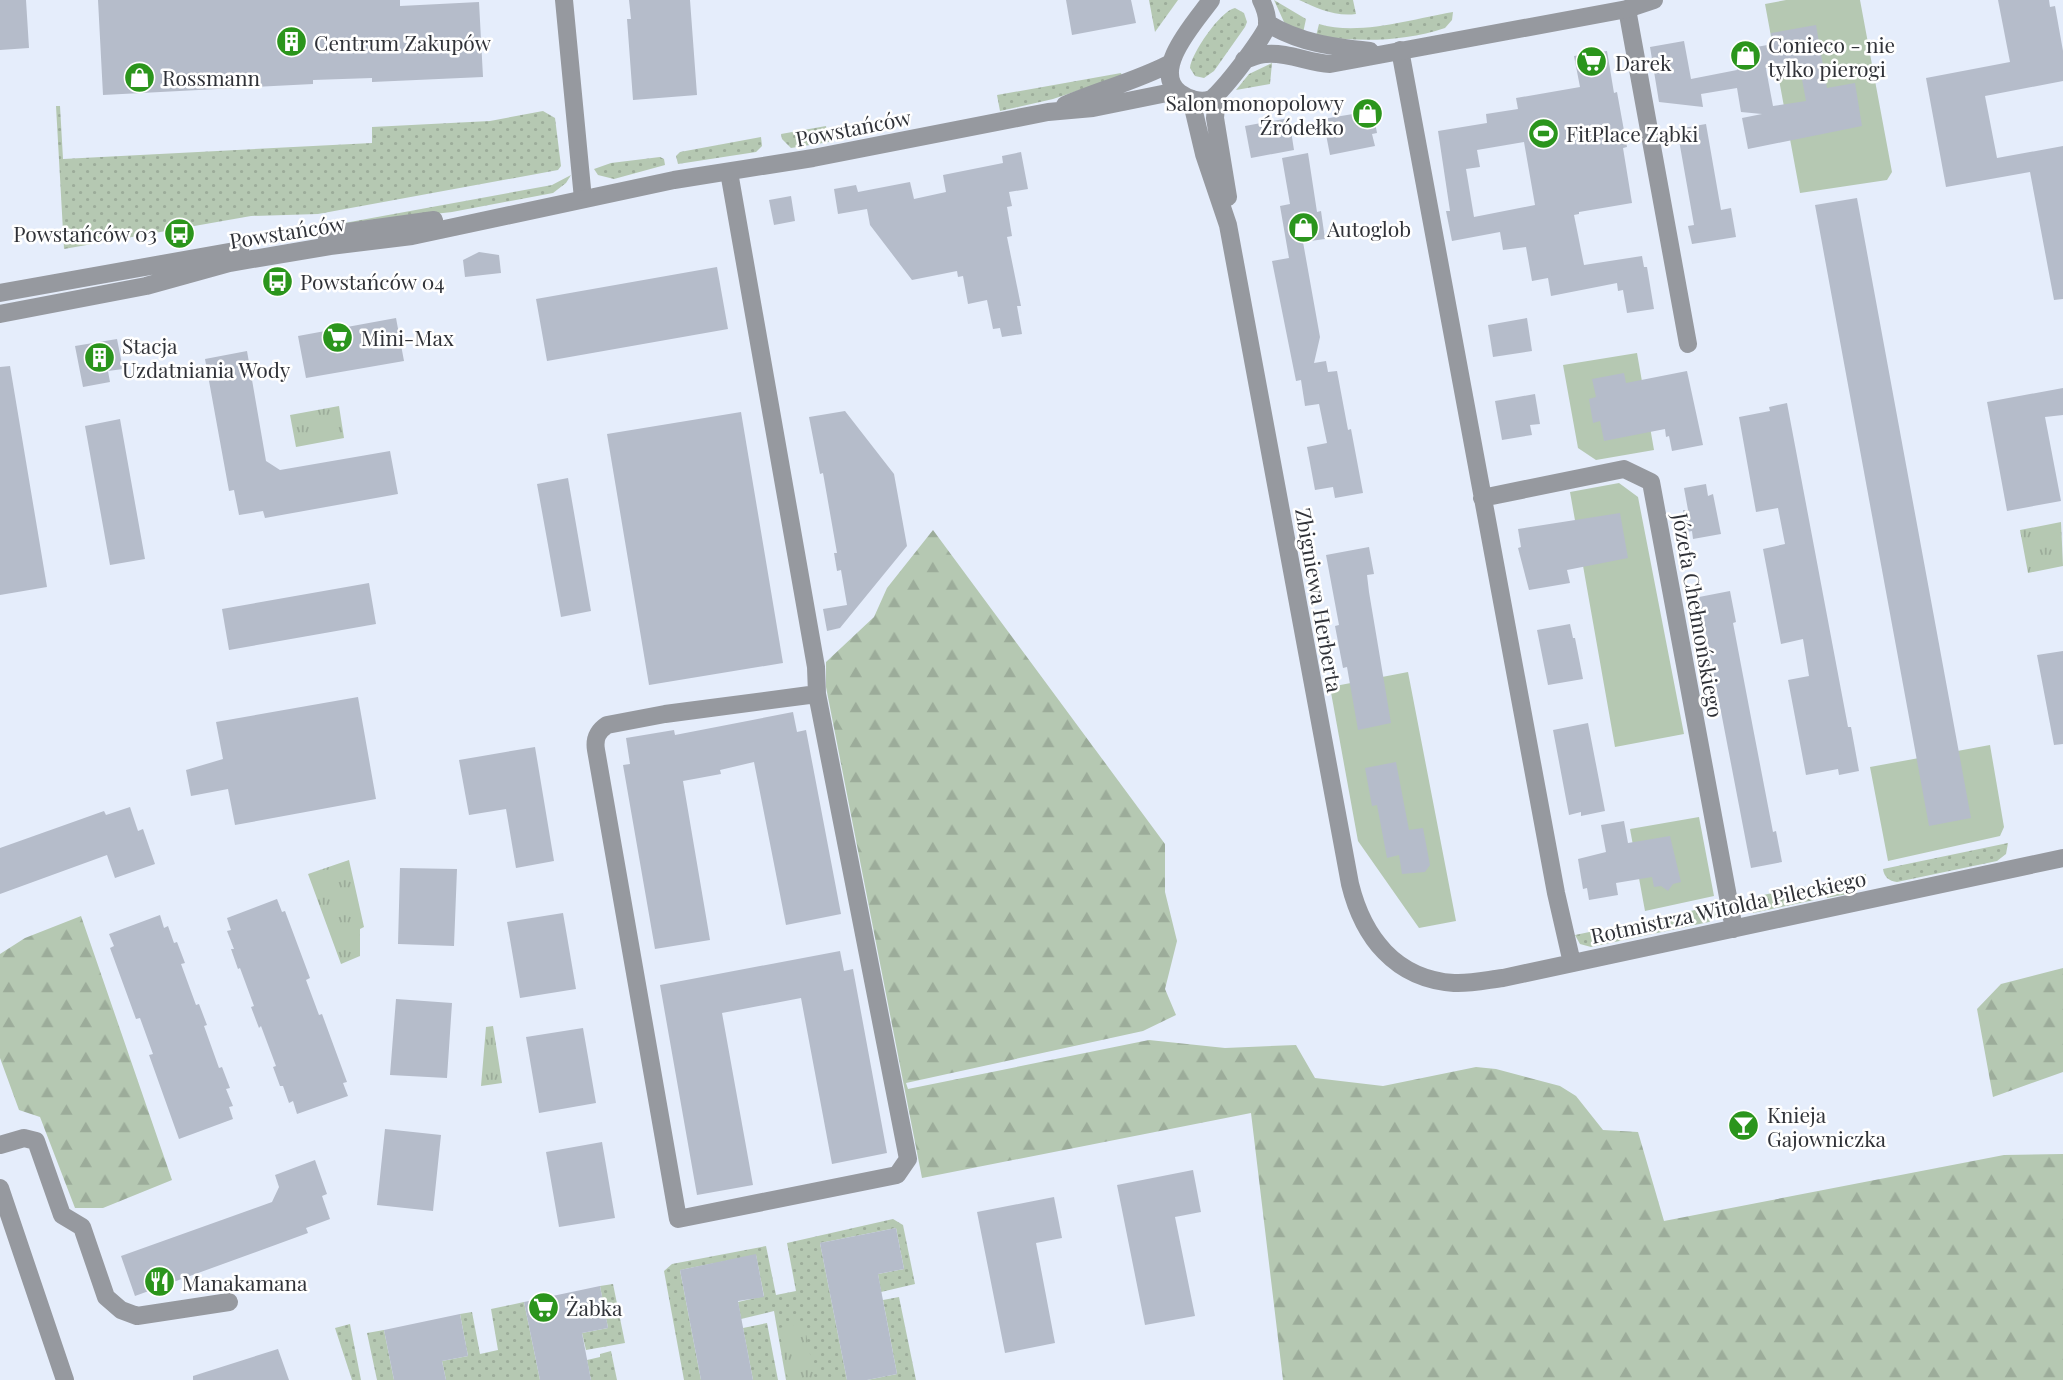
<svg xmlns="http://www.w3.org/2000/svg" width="2063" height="1380" viewBox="0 0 2063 1380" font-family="'Playfair Display',serif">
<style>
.grass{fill:url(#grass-dots)}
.forest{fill:url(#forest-firs)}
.park{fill:url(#park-tufts)}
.garden{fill:#b5c8b2}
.building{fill:#b5bcca;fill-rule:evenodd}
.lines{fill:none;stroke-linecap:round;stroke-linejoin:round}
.minor{stroke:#96999f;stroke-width:18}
.tertiary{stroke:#96999f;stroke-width:18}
.labels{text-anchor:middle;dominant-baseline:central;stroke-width:5;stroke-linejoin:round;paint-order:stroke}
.poi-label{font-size:21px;fill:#303238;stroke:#fff;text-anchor:start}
.street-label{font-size:21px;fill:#303238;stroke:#fff}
</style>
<defs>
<pattern id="grass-dots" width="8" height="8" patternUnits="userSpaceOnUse" patternTransform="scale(1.75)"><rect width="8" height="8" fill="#b5c8b2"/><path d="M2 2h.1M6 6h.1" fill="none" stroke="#9cac9a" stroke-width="1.8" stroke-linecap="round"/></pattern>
<pattern id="forest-firs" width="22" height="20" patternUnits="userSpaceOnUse" patternTransform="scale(1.75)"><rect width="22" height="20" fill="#b5c8b2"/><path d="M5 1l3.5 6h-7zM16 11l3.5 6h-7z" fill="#9cac9a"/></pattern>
<pattern id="park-tufts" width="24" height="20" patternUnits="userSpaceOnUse" patternTransform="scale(1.75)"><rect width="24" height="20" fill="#b5c8b2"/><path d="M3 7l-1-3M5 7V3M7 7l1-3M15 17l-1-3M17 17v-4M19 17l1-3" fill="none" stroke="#9cac9a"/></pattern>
</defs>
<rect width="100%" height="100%" fill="#e5edfb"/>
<path class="grass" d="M1149 0H1178L1155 32Z
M1274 0 1306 19 1303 33 1284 22Z
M1299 0H1353L1356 14C1335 17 1317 8 1299 0Z
M1235 8 1244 13 1247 22 1245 27 1214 71 1204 78 1195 76 1190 68C1191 54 1220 11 1235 8Z
M1453 12 1452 20 1445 28C1403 42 1359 42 1316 36L1319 24C1359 36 1412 19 1453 12Z
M1272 63 1270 84 1236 90 1249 74Z
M1121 73 1122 76 1053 99 1000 111 997 95Z
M56 106H60L63 159 372 143V127L490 121 543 111 555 118 561 166 558 170 318 214 251 216 64 249Z
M826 126 829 142 791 148 782 139 781 134Z
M761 137 762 146 756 152 678 164 676 156 680 152Z
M660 157 664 159 665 165 614 179 598 175 594 169 611 163Z
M571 175 566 183 553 193 452 212 328 226 552 185Z
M2008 843 2006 854 1997 861 1897 882C1889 881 1884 877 1883 869Z
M1866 874C1864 895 1844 894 1827 898L1825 888 1831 881Z
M1804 886 1812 891 1814 900 1753 913C1745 912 1739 909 1737 901Z
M1719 905 1716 917 1709 922 1591 947 1580 944 1575 935Z
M893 1219 903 1225 915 1284 881 1292 878 1274 904 1269 896 1228 820 1243 847 1380H786L774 1311 741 1319 738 1302 764 1296 756 1255 680 1270 701 1380H684L664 1271 672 1264 766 1246 776 1295 796 1291 787 1243Z
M613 1284 625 1343 586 1350 582 1333 608 1328 600 1286Z
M899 1297 916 1380H867L897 1374 883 1300Z
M524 1302 540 1380H446L442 1361 468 1356 460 1314 472 1312 480 1354 498 1350 491 1309Z
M767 1323 778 1380H753L743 1328Z
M350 1324 361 1380H352L335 1328Z
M384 1330 394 1380H377L367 1333Z
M611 1351 617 1380H591L587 1360 600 1357V1354Z"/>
<path class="forest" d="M933 530 1165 844V892L1177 941 1165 989 1176 1015 1143 1031 906 1083 908 1089 1149 1040 1225 1048 1296 1045 1315 1078 1383 1086 1476 1067 1496 1069 1560 1086 1576 1096 1603 1130 1638 1132 1664 1221 2004 1155 2063 1154V1380H1283L1251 1113 922 1178 826 687V662L874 617 887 588Z
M81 916 172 1180 103 1208H75L40 1117 19 1110 0 1058V954L25 938Z
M2063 968V1072L1993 1097 1977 1009 2001 984Z"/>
<path class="park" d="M339 406 344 438 296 447 290 415Z
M2061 522 2063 566 2028 573 2020 530Z
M349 860 364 927 360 929V956L341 964 308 874Z
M493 1026 502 1083 481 1086 486 1027Z
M804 1323 815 1380H788L779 1328Z"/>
<path class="garden" d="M1786 0H1860L1892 172 1887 180 1800 193 1765 4Z
M1637 353 1654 450 1596 460 1578 448 1563 365Z
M1619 483 1638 497 1684 734 1615 747 1570 492Z
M1408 672 1456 921 1419 928 1358 841 1330 687Z
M1990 745 2004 827 2000 836 1888 861 1870 767Z
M1699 817 1714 896 1645 911 1630 829Z"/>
<path class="building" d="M0 0H26L29 48 0 50Z
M98 0H400V6L479 2 483 77 372 82V78L313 80V84L103 95Z
M629 0H690L697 95 633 100 627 19H631Z
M1066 0H1131L1136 23 1072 35Z
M1998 0H2049L2050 7 2055 6 2063 51V81L1985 96 1997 158 2063 146V299L2054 300 2030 172 1946 187 1926 78 2010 62Z
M1816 25 1827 88 1855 83 1862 126 1748 149 1742 118 1762 114 1741 112 1737 88 1701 94 1703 107 1659 102 1650 47 1684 41 1691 79 1737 70 1734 51 1773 44 1771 33ZM1799 63 1806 101 1773 106 1766 69Z
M1607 51 1614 93 1617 92 1627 147 1623 148 1632 203 1579 212V214L1574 215 1584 265 1642 256 1644 267H1647L1654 309 1627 313 1623 290 1618 291 1617 283 1551 296 1548 278 1532 281 1526 247 1503 250 1500 232 1452 241 1446 211H1450L1438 131 1487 123 1486 114 1518 109 1516 98 1580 87 1574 56ZM1524 142 1535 205 1474 217 1466 169 1480 167 1477 150Z
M1372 106 1377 133 1372 134 1375 146 1330 155 1323 119 1359 113Z
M1289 118 1294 150 1251 158 1245 126Z
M1706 124 1721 210 1731 208 1736 237 1692 244 1688 226 1694 225 1677 129Z
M1021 152 1028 189 1009 192 1012 206 1007 207 1012 236 1007 237 1021 306H1017L1022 334 1002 337 1000 328 993 329 987 300 968 304 963 276 958 277 957 271 912 280 870 225 867 209 838 214 834 189 856 185 858 192 910 182 914 199 946 192 943 175 1003 163 1002 156Z
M1308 153 1317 212 1321 211 1325 239 1303 242 1320 337 1314 363 1326 361 1328 372 1337 371 1348 430 1351 429 1363 493 1335 498 1333 487 1315 490 1307 447 1327 443 1319 404 1305 406 1301 380 1296 381 1272 261 1289 258 1280 206 1290 204 1282 158Z
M791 196 795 221 774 225 769 200Z
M1857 198 1971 818 1929 826 1815 205Z
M479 252 499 255 501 273 465 277 463 260Z
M717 267 728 329 547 361 536 299Z
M396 318 404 361 306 378 298 336Z
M1527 318 1532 351 1493 357 1488 325Z
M117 339 123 369 108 371 110 382 83 387 75 346Z
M247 351 266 461 280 470 390 451 398 494 265 518 263 511 239 515 234 490 229 491 205 359Z
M10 366 47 587 0 595V367Z
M1687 371 1703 445 1672 451 1669 436 1666 437 1665 429 1604 441 1600 421 1593 423 1589 399 1596 397 1592 379 1624 373 1626 383Z
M2063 388V415L2045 417 2061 501 2007 511 1987 402Z
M1535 394 1540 424 1530 425 1532 435 1502 440 1495 401Z
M1787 403 1848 727H1851L1859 771 1839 775 1838 769 1806 775 1788 680 1809 676 1803 639 1781 644 1763 549 1785 544 1778 508 1756 512 1739 417 1770 411 1769 407Z
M845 411 894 474 907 546 840 628 827 631 823 609 847 605 841 570 837 571 834 553H837L823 473 820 474 809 417Z
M741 412 783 663 649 685 607 434Z
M120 419 145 559 110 565 85 426Z
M568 478 591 611 561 617 537 484Z
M1706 484 1708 496 1713 494 1721 534 1693 539 1692 531 1687 532 1683 510H1688L1684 488Z
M1620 513 1628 558 1567 570 1570 583 1529 590 1518 548 1521 547 1518 529Z
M1369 547 1374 574 1367 575 1369 592 1391 723 1358 730 1347 667 1343 668 1335 626 1339 625 1326 555Z
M369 583 376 624 229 650 222 609Z
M1730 591 1736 622 1733 623 1753 728 1773 832 1776 831 1782 862 1751 868 1699 597Z
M1570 624 1573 638H1575L1583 679 1548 685 1537 630Z
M2063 651V744L2054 745 2037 655Z
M358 697 376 799 235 825 228 789 191 796 186 770 223 759 216 722Z
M793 712 797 732 806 730 841 914 786 925 754 762 720 770 721 774 683 781 710 940 655 949 623 765 630 764 626 738 674 730 675 735Z
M1588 723 1605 811 1581 816V812L1569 815 1553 730Z
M535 747 554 861 516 868 506 809 469 815 459 760Z
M1396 762 1409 830 1423 828 1430 865 1425 872 1402 874 1399 855 1387 858 1377 805 1372 806 1365 768Z
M130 807 138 831 143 829 155 864 115 878 107 855 0 894V848L104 811 106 815Z
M1624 821 1628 843 1670 836 1681 882 1673 884 1668 891 1661 886 1654 887 1652 877 1616 883 1618 895 1589 900 1587 888 1583 889 1578 859 1606 852 1601 825Z
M400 868 457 869 454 946 398 944Z
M277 899 282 912 285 911 310 978 306 980 319 1015 322 1014 347 1082 343 1083 348 1096 297 1114 293 1101 289 1103 283 1086H280L273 1067 276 1066 261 1026 259 1028 251 1007 254 1006 240 968 238 969 231 949H234L227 931 231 930 227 918Z
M563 913 576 989 520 998 507 922Z
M160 915 164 928 168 926 174 943 177 942 185 963 181 964 196 1005 199 1004 207 1025 204 1026 219 1068 222 1067 230 1088 226 1089 233 1106 229 1107 233 1119 179 1139 149 1055 153 1054 140 1018 136 1019 110 948 114 946 109 934Z
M840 951 844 971 853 969 887 1153 832 1164 801 998 722 1013 753 1185 697 1195 660 985Z
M396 999 452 1003 447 1078 390 1075Z
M583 1028 596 1103 539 1113 526 1037Z
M385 1129 441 1135 433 1211 377 1205Z
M602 1142 615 1218 559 1227 546 1152Z
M315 1160 327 1194 322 1196 330 1219 306 1228 308 1233 135 1296 121 1256 272 1202 279 1187 275 1175Z
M1193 1170 1201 1212 1175 1217 1195 1316 1145 1325 1117 1185Z
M1054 1197 1062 1238 1036 1243 1055 1343 1005 1353 977 1212Z
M896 1228 904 1269 878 1274 897 1374 867 1380H847L820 1243Z
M756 1254 764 1297 738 1301 753 1380H701L680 1270Z
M600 1286 608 1328 582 1333 591 1380H540L524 1302Z
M460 1314 468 1356 442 1361 446 1380H394L384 1330Z
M278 1349 289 1380H193V1376Z"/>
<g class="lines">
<path class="minor" d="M564 0 583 199
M1627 9 1688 344
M1400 50 1556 893 1572 963
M1217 95 1215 118 1228 197
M1191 99 1204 154 1228 225 1350 884C1363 937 1395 979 1454 983 1470 984 1487 980 1503 978L2063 858
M729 172 816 667 817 694 665 714 607 725C598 731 594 738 596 750L678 1219 897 1175 908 1159 817 694
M1482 498 1624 469 1651 482 1734 929
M0 1145 24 1138 36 1141 62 1215 82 1227 106 1297 121 1310 137 1316 229 1302"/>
<path class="tertiary" d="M1211 0C1197 20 1149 71 1180 93 1188 99 1201 103 1211 99 1220 95 1265 36 1267 26 1268 17 1265 8 1261 0
M1267 23C1299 43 1334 47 1370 51
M1244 60C1251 58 1259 54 1266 54 1288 52 1309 63 1330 64L1627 9 1654 0
M1065 105C1100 90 1136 81 1169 64
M326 235 434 220
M0 293 240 250
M0 314 146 286 229 263 330 246 412 236 674 180 813 158 1048 112 1093 108 1177 91
M0 1188 65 1380"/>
</g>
<defs>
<symbol id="building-disc" viewBox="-11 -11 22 22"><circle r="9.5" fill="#2b951c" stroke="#fff"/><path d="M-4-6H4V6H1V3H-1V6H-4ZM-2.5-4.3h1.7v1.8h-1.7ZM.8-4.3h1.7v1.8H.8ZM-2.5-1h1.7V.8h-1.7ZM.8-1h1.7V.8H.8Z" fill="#fff"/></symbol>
<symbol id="shop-disc" viewBox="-11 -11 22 22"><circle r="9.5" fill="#2b951c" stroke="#fff"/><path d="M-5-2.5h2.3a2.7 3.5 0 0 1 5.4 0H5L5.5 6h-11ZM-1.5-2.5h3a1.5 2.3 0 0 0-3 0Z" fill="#fff"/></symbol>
<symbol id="supermarket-disc" viewBox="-11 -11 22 22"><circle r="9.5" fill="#2b951c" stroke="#fff"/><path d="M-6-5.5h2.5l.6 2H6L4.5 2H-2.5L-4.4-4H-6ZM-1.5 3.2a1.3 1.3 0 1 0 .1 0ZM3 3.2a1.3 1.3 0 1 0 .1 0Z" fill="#fff"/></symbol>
<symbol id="stadium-disc" viewBox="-11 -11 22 22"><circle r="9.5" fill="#2b951c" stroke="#fff"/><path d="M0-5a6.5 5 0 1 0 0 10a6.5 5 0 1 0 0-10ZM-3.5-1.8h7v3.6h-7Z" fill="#fff"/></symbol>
<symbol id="bus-disc" viewBox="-11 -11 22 22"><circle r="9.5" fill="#2b951c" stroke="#fff"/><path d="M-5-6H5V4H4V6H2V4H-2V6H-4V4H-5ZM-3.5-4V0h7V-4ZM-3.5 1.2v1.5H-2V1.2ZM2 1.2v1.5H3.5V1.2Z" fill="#fff"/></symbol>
<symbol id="bar-disc" viewBox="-11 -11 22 22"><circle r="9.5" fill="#2b951c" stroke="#fff"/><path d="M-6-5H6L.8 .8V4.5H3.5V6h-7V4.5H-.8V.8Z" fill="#fff"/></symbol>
<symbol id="restaurant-disc" viewBox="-11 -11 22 22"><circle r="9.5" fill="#2b951c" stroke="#fff"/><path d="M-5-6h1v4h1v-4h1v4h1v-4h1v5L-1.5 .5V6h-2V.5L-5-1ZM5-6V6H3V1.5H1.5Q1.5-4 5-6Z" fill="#fff"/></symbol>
</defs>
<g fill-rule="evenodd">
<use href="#building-disc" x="274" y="24" width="35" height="35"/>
<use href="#shop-disc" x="1728" y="38" width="35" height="35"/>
<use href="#supermarket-disc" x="1574" y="44" width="35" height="35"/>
<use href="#shop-disc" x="122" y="60" width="35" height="35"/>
<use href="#shop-disc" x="1350" y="96" width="35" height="35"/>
<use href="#stadium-disc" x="1526" y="116" width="35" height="35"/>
<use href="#shop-disc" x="1286" y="210" width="35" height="35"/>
<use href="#bus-disc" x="162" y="216" width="35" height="35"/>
<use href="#bus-disc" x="260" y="264" width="35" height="35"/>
<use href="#supermarket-disc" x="320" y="320" width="35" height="35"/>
<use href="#building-disc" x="82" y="340" width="35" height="35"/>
<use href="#bar-disc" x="1726" y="1108" width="35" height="35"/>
<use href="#restaurant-disc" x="142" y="1264" width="35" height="35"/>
<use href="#supermarket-disc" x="526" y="1290" width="35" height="35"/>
</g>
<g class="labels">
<g class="poi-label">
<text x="314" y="42">Centrum Zakupów</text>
<text x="1768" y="44">Conieco - nie<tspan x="1768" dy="24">tylko pierogi</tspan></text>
<text x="1615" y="62">Darek</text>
<text x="162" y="77">Rossmann</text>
<text x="1344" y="102" text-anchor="end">Salon monopolowy<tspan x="1344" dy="24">Źródełko</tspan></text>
<text x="1566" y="133">FitPlace Ząbki</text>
<text x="1327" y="228">Autoglob</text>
<text x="157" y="233" text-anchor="end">Powstańców 03</text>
<text x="300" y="281">Powstańców 04</text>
<text x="361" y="337">Mini-Max</text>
<text x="122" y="345">Stacja<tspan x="122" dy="24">Uzdatniania Wody</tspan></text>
<text x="1767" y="1114">Knieja<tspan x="1767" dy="24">Gajowniczka</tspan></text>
<text x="182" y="1282">Manakamana</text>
<text x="566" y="1307">Żabka</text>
</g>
<g class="street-label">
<text transform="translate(853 127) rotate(-11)">Powstańców</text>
<text transform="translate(287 231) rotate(-9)">Powstańców</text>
<text transform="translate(1320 600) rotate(80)">Zbigniewa Herberta</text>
<text transform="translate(1699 615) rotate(80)">Józefa Chełmońskiego</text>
<text transform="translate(1728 906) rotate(-12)">Rotmistrza Witolda Pileckiego</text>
</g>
</g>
</svg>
